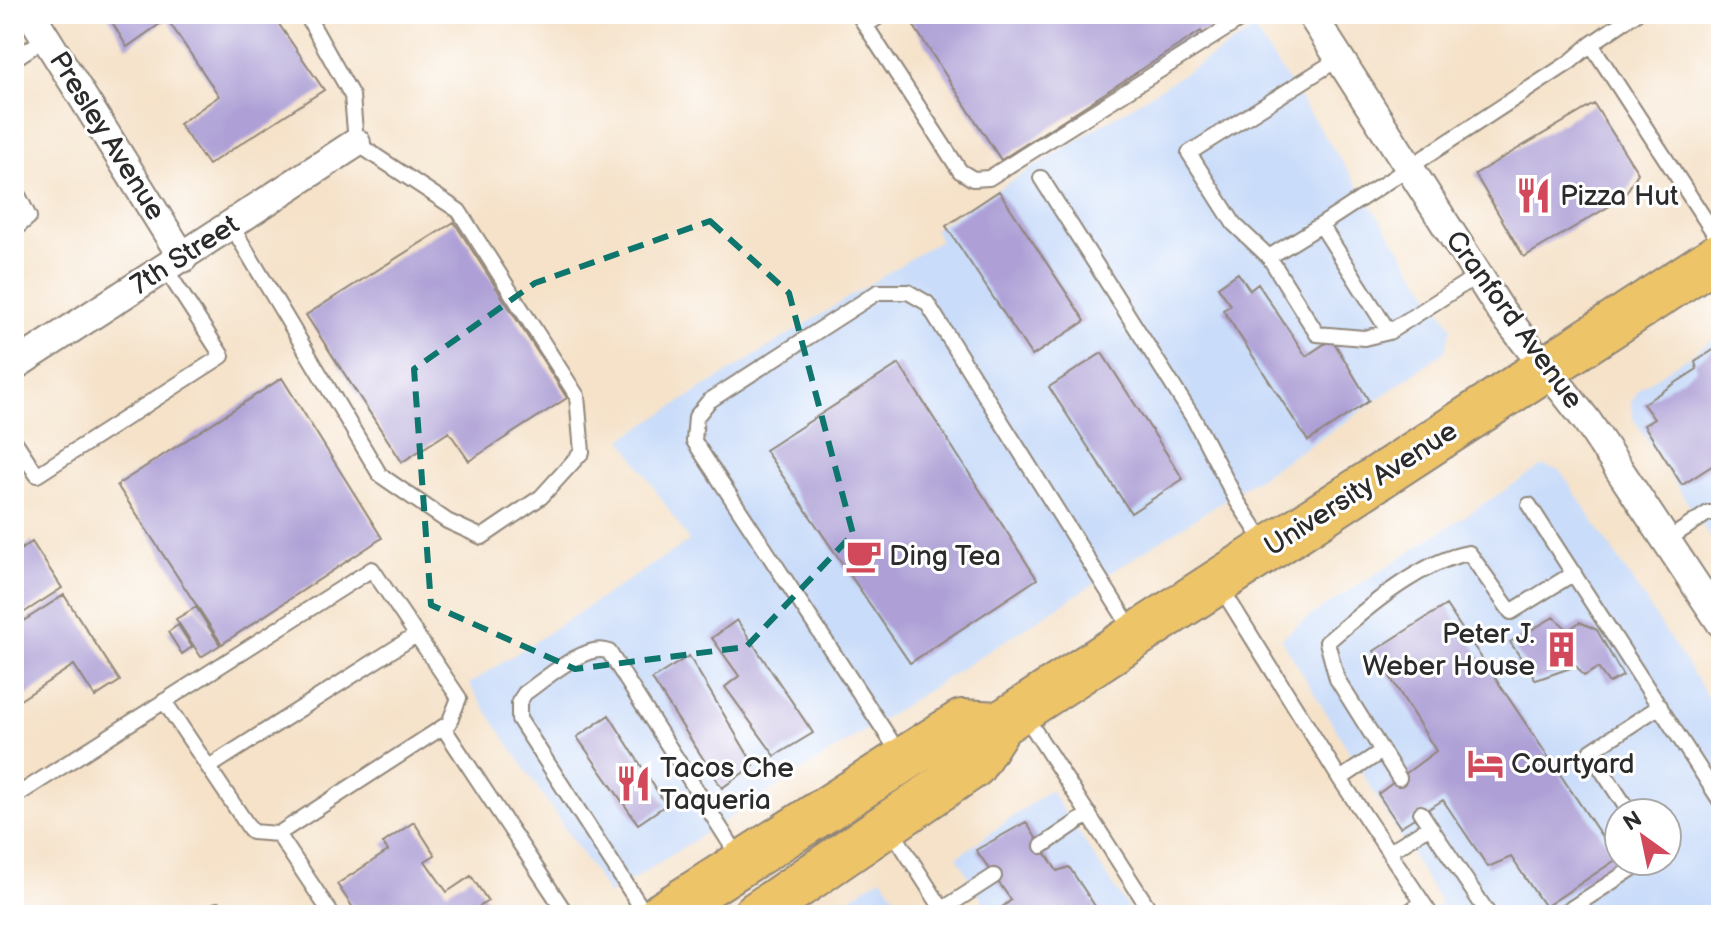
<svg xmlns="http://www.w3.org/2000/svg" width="1735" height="929" viewBox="0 0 1735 929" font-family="'Balsamiq Sans',sans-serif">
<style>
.built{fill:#c9dcf9;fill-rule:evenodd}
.building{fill:#aea0d6}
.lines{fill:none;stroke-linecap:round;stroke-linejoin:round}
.lane-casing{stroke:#90867a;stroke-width:18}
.street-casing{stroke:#90867a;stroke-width:32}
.primary-casing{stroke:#90867a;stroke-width:48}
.lane{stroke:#fff;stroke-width:14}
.street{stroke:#fff;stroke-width:28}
.primary{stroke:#eec469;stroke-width:44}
.marked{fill:none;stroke:#0f766e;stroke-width:6;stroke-dasharray:16 10;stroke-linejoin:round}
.labels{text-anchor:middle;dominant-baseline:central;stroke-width:6;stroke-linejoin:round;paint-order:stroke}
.street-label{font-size:28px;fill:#2b2b2b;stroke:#fff}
.poi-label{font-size:28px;fill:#2b2b2b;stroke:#fff;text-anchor:start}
</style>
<rect width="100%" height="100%" fill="#fff"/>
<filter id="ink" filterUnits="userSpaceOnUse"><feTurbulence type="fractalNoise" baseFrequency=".0125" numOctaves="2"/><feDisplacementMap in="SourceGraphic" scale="16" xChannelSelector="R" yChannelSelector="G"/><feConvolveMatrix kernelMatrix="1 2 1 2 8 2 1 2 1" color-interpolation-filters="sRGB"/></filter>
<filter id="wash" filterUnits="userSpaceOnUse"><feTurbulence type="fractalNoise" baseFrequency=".006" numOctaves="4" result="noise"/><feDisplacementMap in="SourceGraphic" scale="32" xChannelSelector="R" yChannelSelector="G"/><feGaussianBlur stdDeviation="1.8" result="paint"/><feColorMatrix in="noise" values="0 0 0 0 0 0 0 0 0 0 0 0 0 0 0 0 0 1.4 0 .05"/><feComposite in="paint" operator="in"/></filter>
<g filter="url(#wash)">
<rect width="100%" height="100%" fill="#f5e2c9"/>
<path class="built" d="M1254 30 1452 327 1445 351 1347 421 609 895 469 684 689 541 622 439 940 240 934 229Z
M1721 335V555L1633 418 1631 402 1641 387Z
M1542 466 1560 470 1721 717V915H1425L1441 904 1281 638 1310 616ZM1619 813H1667V861H1619Z
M1050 790 1133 915H991L957 857Z
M882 877 907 915H823Z"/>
<g id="blocks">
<path class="building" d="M107 14H272L324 90 208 165 179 124 219 96 167 19 127 47Z
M906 14H1233L1203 34 1201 31 1001 160Z
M1594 104 1638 173 1623 198 1524 257 1475 174Z
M999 191 1085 321 1032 356 946 226Z
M454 222 567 398 469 461 449 432 402 462 306 315Z
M1238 273 1250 290 1258 284 1306 356 1332 339 1369 401 1308 441 1223 310 1231 305 1218 287Z
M1721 345V460L1682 485 1644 425 1654 419 1643 404 1697 369 1695 362Z
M1102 353 1183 479 1131 513 1049 387Z
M899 364 1037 579 910 663 765 450Z
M282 378 382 538 222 644 117 485Z
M32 542 62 588 14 619V554Z
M64 595 120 681 95 697 74 665 14 704V627Z
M1446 605 1617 859 1545 907 1511 857 1488 867 1443 800 1400 827 1378 794 1436 751 1374 651Z
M196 607 220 645 201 657 176 619Z
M1554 617 1568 630 1580 622 1597 630 1623 676 1609 683 1598 668 1584 676 1576 666 1536 680 1510 642Z
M737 620 813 733 775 756 725 687 739 676 712 638Z
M178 625 192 647 182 654 168 632Z
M689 656 754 765 722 788 652 679Z
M609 715 666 805 638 824 577 737Z
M414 822 435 855 425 861 447 892 471 876 488 901 466 915H358L337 884 388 851 383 843Z
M1026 822 1057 871 1069 867 1101 915H1003L999 910 1011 900 976 850Z"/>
</g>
</g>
<g filter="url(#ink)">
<use href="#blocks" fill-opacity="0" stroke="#90867a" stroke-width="2"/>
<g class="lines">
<defs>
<path id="lane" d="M858 14 960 171 973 179 989 178 1249 14
M866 25 883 14
M1591 44 1635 14
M14 59 46 38
M1041 178 1194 419 1237 501 1266 545
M14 187 29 217 14 230
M231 225 380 475 447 521 482 537 541 497 582 452 577 396 459 211 356 143 352 96 306 14
M1321 225 1269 257 1317 334 1364 338 1389 332
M1269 257 1234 224 1189 153 1340 58
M1478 275 1389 332 1321 225 1570 62 1591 44 1721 244
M14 440 37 475 222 356 165 268
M1529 505 1721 802
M1667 540 1708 513H1721
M1220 586 1340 779 1431 915
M1024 714 1153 915
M443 727 567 915
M901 756 694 441 696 417 709 401 878 292H908L927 303 1134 633
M209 767 416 635
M1399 778 1337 679 1327 642C1365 610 1420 561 1469 553L1511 612 1574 573
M1340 779 1382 751
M14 797 372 569 459 698 449 723 278 834 252 832 164 701
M1421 813 1489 915
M1630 813 1590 752 1660 706
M891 829 946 915
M278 834 332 915
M1042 846 1089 814
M1389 852 1430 826
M943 909 994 876
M210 915 217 910 220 915
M646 915 519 719V702L525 693C543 681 587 641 609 652L740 859
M1404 915 1422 903
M1561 915 1644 861
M1710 915 1721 908"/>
<path id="street" d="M31 14 183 258
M1311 14 1501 311 1587 421 1721 623
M14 366 356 143"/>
<path id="primary" d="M661 915 962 722 1000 724
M755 915 973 766 1000 724 1721 254"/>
</defs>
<use href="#lane" class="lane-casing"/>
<use href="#street" class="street-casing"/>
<use href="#primary" class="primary-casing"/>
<use href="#lane" class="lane"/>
<use href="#street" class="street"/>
<use href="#primary" class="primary"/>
</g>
</g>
<path class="marked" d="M710 221 789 293 853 534 746 647 575 669 431 605 414 369 535 283Z"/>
<defs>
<symbol id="restaurant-bare" viewBox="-9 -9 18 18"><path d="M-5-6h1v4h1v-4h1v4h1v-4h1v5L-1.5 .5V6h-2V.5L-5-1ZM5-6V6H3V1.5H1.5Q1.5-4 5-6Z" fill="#d1495b" stroke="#fff" stroke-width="2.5" paint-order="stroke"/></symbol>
<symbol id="cafe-bare" viewBox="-9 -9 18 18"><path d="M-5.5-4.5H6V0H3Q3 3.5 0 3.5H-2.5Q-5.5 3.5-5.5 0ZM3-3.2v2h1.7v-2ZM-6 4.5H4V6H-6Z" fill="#d1495b" stroke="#fff" stroke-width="2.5" paint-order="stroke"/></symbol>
<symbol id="building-bare" viewBox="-9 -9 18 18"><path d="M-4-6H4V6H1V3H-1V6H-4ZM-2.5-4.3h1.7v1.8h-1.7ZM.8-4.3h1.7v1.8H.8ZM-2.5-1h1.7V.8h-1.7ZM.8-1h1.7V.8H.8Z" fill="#d1495b" stroke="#fff" stroke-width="2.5" paint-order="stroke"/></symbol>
<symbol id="hotel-bare" viewBox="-9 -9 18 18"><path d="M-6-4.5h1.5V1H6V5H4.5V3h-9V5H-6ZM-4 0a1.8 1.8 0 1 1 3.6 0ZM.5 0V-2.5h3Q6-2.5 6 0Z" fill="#d1495b" stroke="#fff" stroke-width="2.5" paint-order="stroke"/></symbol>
</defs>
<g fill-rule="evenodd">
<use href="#restaurant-bare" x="1508" y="170" width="51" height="51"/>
<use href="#cafe-bare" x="838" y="530" width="51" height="51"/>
<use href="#building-bare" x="1536" y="624" width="51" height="51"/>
<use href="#hotel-bare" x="1460" y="738" width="51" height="51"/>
<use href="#restaurant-bare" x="608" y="758" width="51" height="51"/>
</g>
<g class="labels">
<g class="street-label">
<text transform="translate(107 136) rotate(58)">Presley Avenue</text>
<text transform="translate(185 255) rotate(-33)">7th Street</text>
<text transform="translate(1514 320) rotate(54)">Cranford Avenue</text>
<text transform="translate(1361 489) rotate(-33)">University Avenue</text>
</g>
<g class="poi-label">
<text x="1560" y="196">Pizza Hut</text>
<text x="889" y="556">Ding Tea</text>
<text x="1535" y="634" text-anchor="end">Peter J.<tspan x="1535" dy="32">Weber House</tspan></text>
<text x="1511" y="764">Courtyard</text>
<text x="660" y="768">Tacos Che<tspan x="660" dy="32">Taqueria</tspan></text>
</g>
</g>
<rect width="1735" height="929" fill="none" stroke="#fff" stroke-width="48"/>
<g transform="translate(1643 837) rotate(327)"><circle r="38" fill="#ffffff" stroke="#aaaaaa" stroke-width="2"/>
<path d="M0-6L14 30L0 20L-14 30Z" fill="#d1495b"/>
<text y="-12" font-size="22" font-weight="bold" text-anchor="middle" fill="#2b2b2b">N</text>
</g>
</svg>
